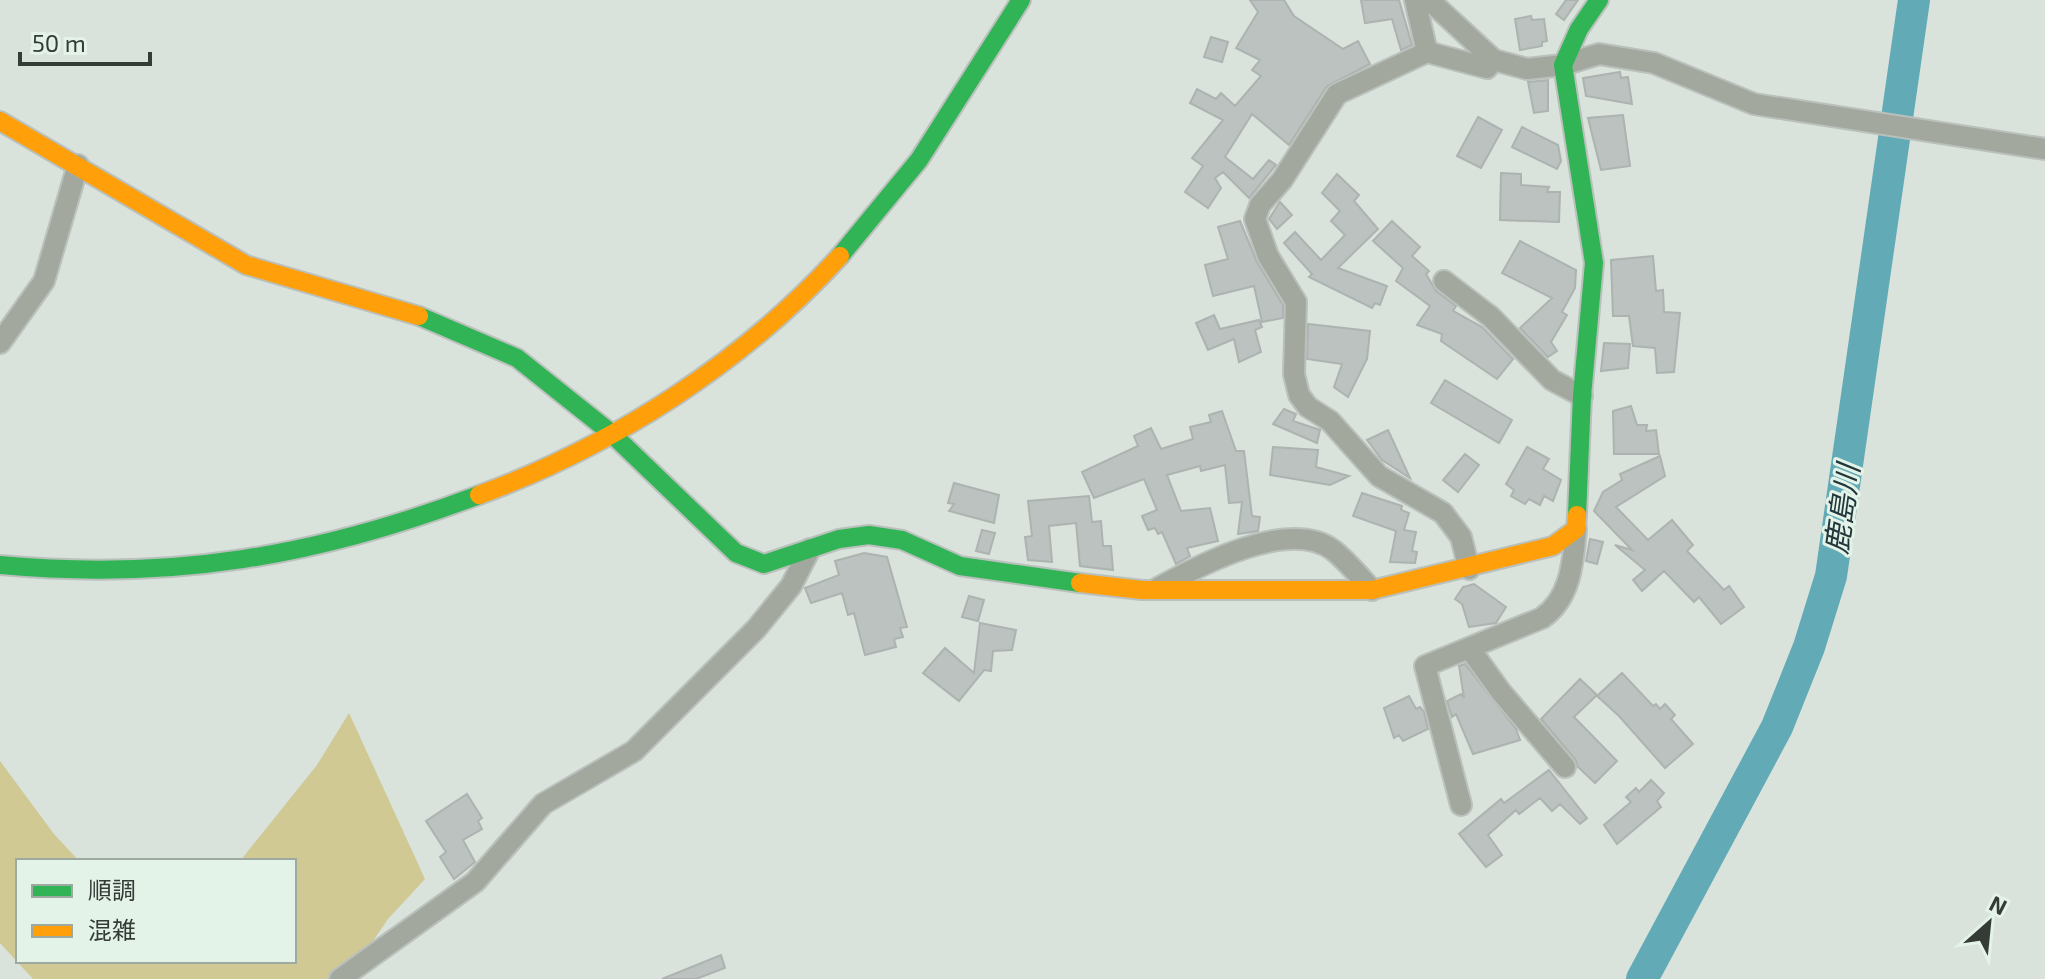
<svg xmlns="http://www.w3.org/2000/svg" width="2045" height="979" viewBox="0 0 2045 979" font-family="'Exo 2','Noto Sans JP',sans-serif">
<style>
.green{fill:#d0c994}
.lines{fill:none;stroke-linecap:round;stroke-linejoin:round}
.river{stroke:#62abb6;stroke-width:32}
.building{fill:#bbc2bf;stroke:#acb3b0;stroke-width:2}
.street-casing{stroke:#bac0bc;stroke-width:24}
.fast-casing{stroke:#bac0bc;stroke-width:22}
.slow-casing{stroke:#bac0bc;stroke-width:22}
.street{stroke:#a2a89d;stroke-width:20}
.fast{stroke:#30b455;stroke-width:18}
.slow{stroke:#ff9f0a;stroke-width:18}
.labels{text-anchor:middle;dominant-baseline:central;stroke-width:6;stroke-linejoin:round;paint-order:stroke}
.water-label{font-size:30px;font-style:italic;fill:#21373b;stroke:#e3f3e8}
</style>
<rect width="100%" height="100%" fill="#dae2dc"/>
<path class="green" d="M349 713 425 879 388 919 347 979H33L0 943V761L54 834 79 861H18V961H294V861H240L317 765Z"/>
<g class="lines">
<path class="river" d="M1642 979 1777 727 1809 647 1831 576 1914 0"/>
</g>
<path class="building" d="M1250 0H1284L1294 16 1343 49 1358 41 1370 64 1327 86 1289 145 1252 114 1225 157 1253 179 1269 160 1276 165 1249 198 1223 172 1215 178 1221 188 1208 208 1185 192 1203 166 1192 158 1223 120 1190 103 1197 89 1216 99 1221 93 1235 106 1261 76 1252 70 1260 60 1236 48 1258 12Z
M1361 0H1399L1412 45 1401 50 1392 19 1365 23Z
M1566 0H1578L1564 20 1556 14Z
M1531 16 1532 20 1544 19 1547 41 1542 42V46L1520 50 1515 19Z
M1211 37 1228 42 1222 62 1204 57Z
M1620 72 1621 78 1628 77 1632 104 1586 96 1583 78Z
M1548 80V111L1534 113 1528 82Z
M1623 115 1630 166 1601 170 1588 118Z
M1478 117 1502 130 1481 168 1457 156Z
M1522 127 1558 145 1561 161 1557 169 1512 147Z
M1501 173 1521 174V185L1549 187 1547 192H1560L1559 222 1500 220Z
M1337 174 1359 195 1354 201 1378 229 1338 268 1387 286 1380 305 1375 303 1372 308 1309 277 1312 274 1284 243 1295 232 1321 260 1345 235 1331 221 1340 211 1322 193Z
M1280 202 1292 215 1277 229 1269 219Z
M1240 221 1257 262 1283 305V318L1262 322 1254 286 1213 296 1205 265 1228 259 1218 227Z
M1392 221 1420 247 1412 256 1429 271 1426 274 1436 291 1456 306 1453 311 1482 327 1513 359 1497 379 1441 341 1442 334 1417 325 1430 306 1396 281 1403 268 1373 241Z
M1520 241 1576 270 1575 288 1562 312 1567 315 1551 342 1557 351 1548 357 1520 328 1552 298 1502 273Z
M1653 256 1656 291 1663 290 1664 312 1680 313 1674 372 1657 373 1655 348 1633 346 1629 316H1613L1611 260Z
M1214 315 1220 329 1259 320 1262 327 1255 330 1261 352 1239 362 1234 339 1208 350 1196 323Z
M1308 324 1370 331 1367 359 1348 397 1334 387 1342 364 1307 359Z
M1604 343 1630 344 1628 368 1601 371Z
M1445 380 1512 420 1499 443 1431 403Z
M1631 406 1637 425H1647L1646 431 1656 430 1659 454H1614L1613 411Z
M1284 409 1296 414 1293 421 1320 430 1317 443 1273 424Z
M1222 411 1236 451H1244L1252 516 1260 517 1258 531 1238 534 1242 502 1229 503 1225 465 1201 471 1200 466 1167 475 1181 511 1210 508 1218 541 1187 548 1190 556 1176 564 1162 532 1158 534 1155 528 1148 530 1142 516 1157 510 1144 479 1094 498 1082 472 1138 446 1134 436 1151 428 1161 449 1193 439 1190 427 1211 422 1209 415Z
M1388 430 1410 478 1382 460 1367 440Z
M1273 447 1318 450 1316 467 1349 476 1330 485 1270 475Z
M1527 447 1549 459 1543 469 1561 480 1553 501 1544 496 1540 505 1529 499 1525 504 1511 496 1514 490 1506 484Z
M1465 454 1479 465 1458 492 1443 480Z
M1660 456 1665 476 1616 507 1648 540 1672 520 1693 545 1687 551 1724 590 1729 586 1744 607 1721 624 1699 597 1694 602 1664 571 1642 591 1633 580 1645 570 1615 545 1632 550 1594 511 1603 492 1622 480 1620 474Z
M954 483 999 495 994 523 949 511 954 504 948 503Z
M1362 493 1402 506 1401 510 1409 513 1404 530 1416 532 1412 551 1417 552 1415 563 1390 562 1396 531 1353 516Z
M1089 496 1092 522 1101 521 1103 546H1111L1113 570 1080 566 1076 523 1049 526 1052 562 1028 560 1025 537 1032 536 1028 501Z
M982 530 995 533 989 554 976 551Z
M1590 539 1603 542 1597 564 1586 561Z
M864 553 887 557 907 627 900 628 903 637 894 639 896 647 865 655 854 613 848 615 842 593 811 603 805 588 839 575 835 561Z
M1474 584 1506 607 1496 623 1469 627 1462 604 1455 599 1463 587Z
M969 596 984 600 978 621 962 617Z
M980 623 1016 630 1012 650 993 651 991 671 984 670 959 701 923 673 945 648 974 673Z
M1465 664 1516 729 1520 740 1473 754 1456 714 1452 717 1447 701 1461 694 1464 698 1459 666Z
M1622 673 1653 706 1656 704 1660 709 1665 704 1675 715 1671 719 1693 744 1665 768 1619 716 1597 696Z
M1580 679 1597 695 1574 717 1617 761 1595 783 1578 767 1575 759 1541 719Z
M1409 696 1416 709 1420 707 1424 712 1428 729 1403 741 1399 735 1394 738 1384 708Z
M1549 770 1587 818 1580 824 1560 804 1552 811 1540 798 1519 814 1516 810 1488 835 1502 855 1486 867 1459 834 1501 799 1504 803Z
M1651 780 1664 793 1657 801 1661 807 1617 844 1604 825 1631 802 1626 797 1636 788 1639 792Z
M467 794 482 818 478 821 482 829 463 840 475 862 454 879 440 857 446 852 426 821Z
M721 955 725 968 696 979H662Z"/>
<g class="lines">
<defs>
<path id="street" d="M1415 0 1427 52
M1429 0 1494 60 1527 69 1563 65 1599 54 1654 63 1754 104 2045 149
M1444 281 1491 317 1552 380 1582 396
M0 343 44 281 78 165
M1469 569 1461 537 1443 513 1379 476 1330 421 1308 407 1299 395 1294 374 1296 302 1268 256 1255 219 1260 205 1282 180 1337 94 1427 52 1487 68 1494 60
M1158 588C1198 566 1289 517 1333 550 1347 561 1360 577 1372 590
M1470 649 1501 692 1565 767
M1461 805 1425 666 1542 618C1571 598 1573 562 1576 529
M340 979 475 882 543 804 634 751 756 629 791 586 810 549"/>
<path id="fast" d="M840 256 919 160 1021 0
M419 316 517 358 611 433 736 553 764 564 839 539 869 535 902 540 960 566 1080 583
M1577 515 1582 396 1594 263 1563 65 1579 29 1599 0
M0 565C173 581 318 556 479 495"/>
<path id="slow" d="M0 121 246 265 419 316
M479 495C613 446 744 362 840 256
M1080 583 1142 590H1372L1553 546 1576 529 1577 515"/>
</defs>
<use href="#street" class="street-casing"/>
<use href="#fast" class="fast-casing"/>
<use href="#slow" class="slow-casing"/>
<use href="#street" class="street"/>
<use href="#fast" class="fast"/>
<use href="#slow" class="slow"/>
</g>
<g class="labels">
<g class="water-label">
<text transform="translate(1841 509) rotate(-82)">鹿島川</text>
</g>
</g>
<rect x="16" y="859" width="280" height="104" fill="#e3f3e8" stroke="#9da9a1" stroke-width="2"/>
<rect x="32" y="885" width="40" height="12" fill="#30b455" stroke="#9da9a1" stroke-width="2"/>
<text x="88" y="899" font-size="24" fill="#353b37">順調</text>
<rect x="32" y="925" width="40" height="12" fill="#ff9f0a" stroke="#9da9a1" stroke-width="2"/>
<text x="88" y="939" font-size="24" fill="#353b37">混雑</text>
<g transform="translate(1989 923) rotate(27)" stroke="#e3f3e8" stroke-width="6" paint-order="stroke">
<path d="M0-6L14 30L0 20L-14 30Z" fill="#353b37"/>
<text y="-12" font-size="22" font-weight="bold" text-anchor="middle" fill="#353b37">N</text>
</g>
<path d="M20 52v12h130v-12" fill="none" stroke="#353b37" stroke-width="4"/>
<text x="32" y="52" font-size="24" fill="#353b37" stroke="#e3f3e8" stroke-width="6" paint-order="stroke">50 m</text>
</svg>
